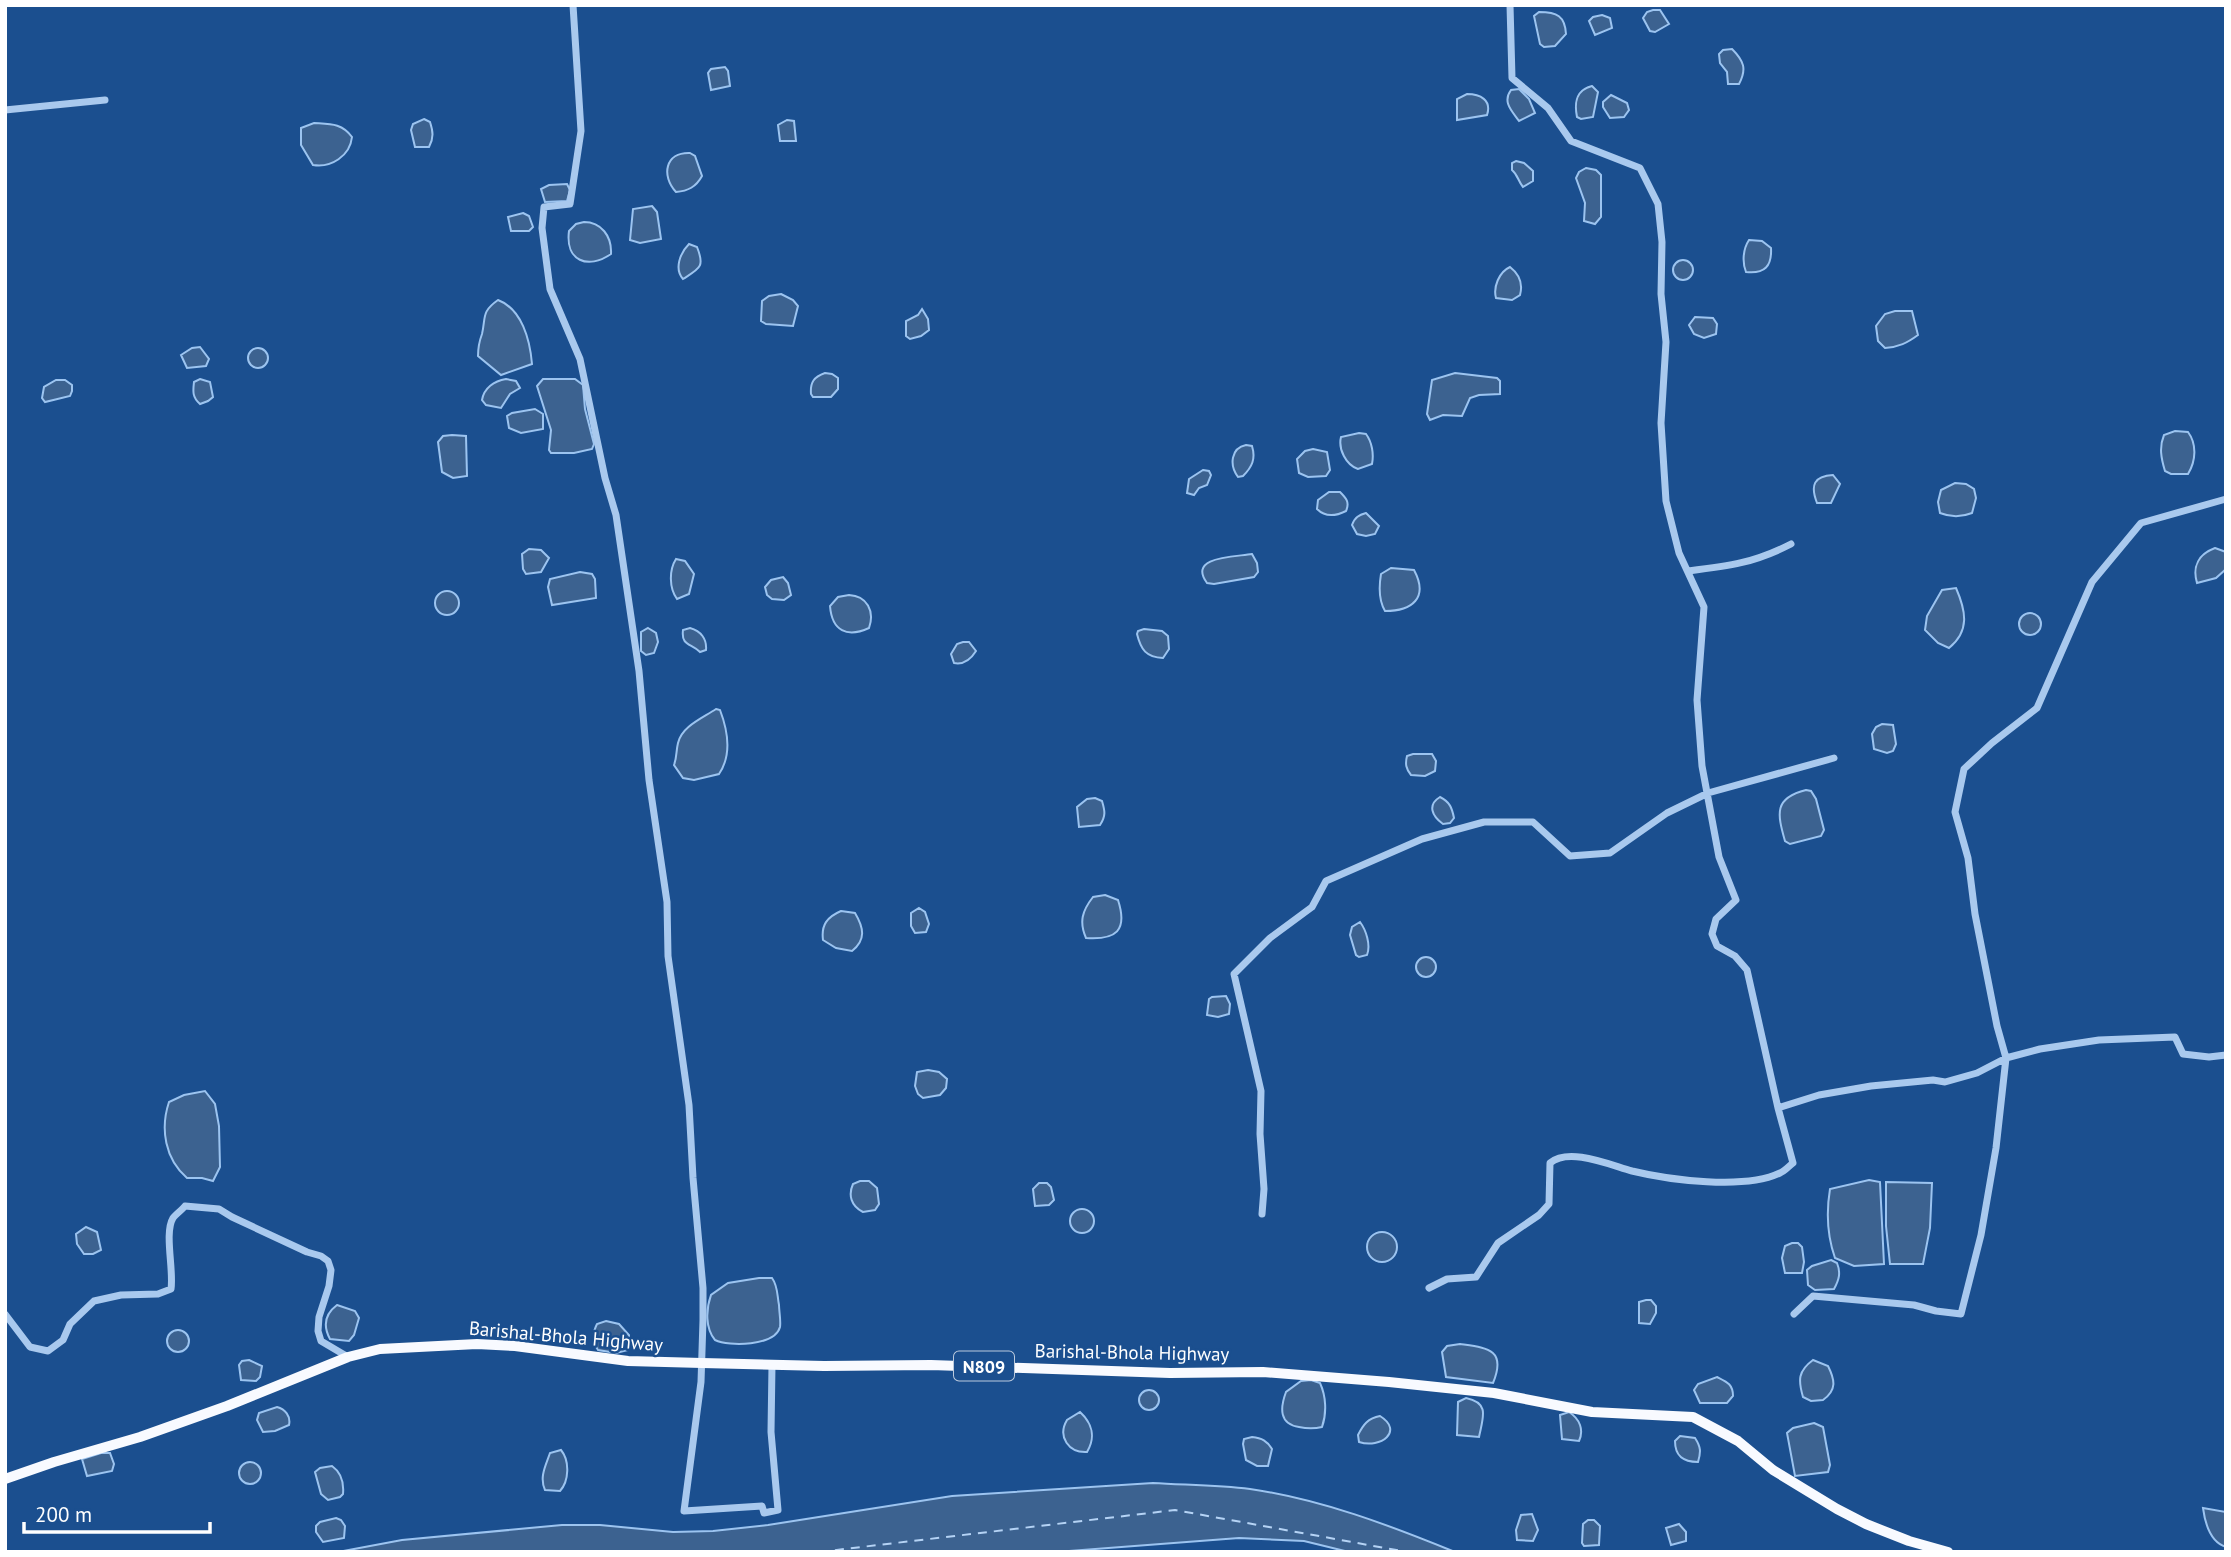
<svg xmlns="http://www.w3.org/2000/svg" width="2231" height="1557" viewBox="0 0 2231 1557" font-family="'PT Sans',sans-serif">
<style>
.water{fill:#3c6290;stroke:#9cc4f0;stroke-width:2}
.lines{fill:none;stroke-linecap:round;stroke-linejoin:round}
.ferry{stroke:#b5d3f5;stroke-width:2;stroke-dasharray:9 7;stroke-linecap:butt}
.minor{stroke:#a9c9ee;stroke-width:7}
.trunk{stroke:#f8faff;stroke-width:10}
.labels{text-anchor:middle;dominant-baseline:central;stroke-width:5;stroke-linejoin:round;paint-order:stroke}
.shield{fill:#1b4f8f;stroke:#bbcadd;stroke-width:2}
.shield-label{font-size:18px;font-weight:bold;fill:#fff}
.street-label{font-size:19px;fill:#fff;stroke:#1b4f8f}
</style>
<rect width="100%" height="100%" fill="#1b4f8f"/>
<path class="water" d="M1653 10H1660L1669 24 1655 32 1650 31 1643 18 1647 12Z
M1539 12C1557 12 1565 16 1566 34L1555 46 1544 47 1540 44 1534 16Z
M1602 15 1610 18 1612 28 1595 35 1589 21 1593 17Z
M1732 49C1744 61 1747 69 1739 84H1728L1727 72 1720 63 1719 54 1723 50Z
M725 67 728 71 730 86 711 90 708 73 711 69Z
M1592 86 1598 92 1593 117 1581 119 1577 117C1574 102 1576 90 1592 86Z
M1519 89 1529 99 1535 113 1519 121C1512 111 1502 102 1511 90Z
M1467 94C1480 94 1492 100 1487 115L1457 120V99Z
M1611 95 1627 103 1629 110 1624 117 1610 118 1603 107V102Z
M424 119 430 122C433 131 434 138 429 147H415L411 130 413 124Z
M787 120 794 121 796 141H780L778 125Z
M314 123C330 124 342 123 352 137 350 156 331 168 313 165L301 145V128Z
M690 153 695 156 702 176C696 187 688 191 676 192 661 176 665 152 690 153Z
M1516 161 1524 163 1533 171V181L1523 187C1518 181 1518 175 1512 170V163Z
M1586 168 1596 170 1601 175V217L1595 224 1584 221 1585 203 1576 178 1579 172Z
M567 184 570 190 567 201 545 202 541 189 549 185Z
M652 206 657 212 661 239 640 243 630 240 633 209Z
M523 213 529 216 533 227 529 231H511L508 217Z
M584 222C601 222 612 236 611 254 588 270 565 261 569 231L576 224Z
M1749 240 1762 241 1771 248C1772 266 1765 274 1746 272 1742 262 1743 249 1749 240Z
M689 244 697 247C705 267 700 268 683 279 674 269 680 253 689 244Z
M1673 270a10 10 0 1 1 20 0a10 10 0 1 1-20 0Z
M1510 267C1519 274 1523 284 1520 295L1512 300 1496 298C1493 287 1499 272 1510 267Z
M781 294 793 300 798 306 793 326 766 324 761 321 762 301 769 296Z
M498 300C522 309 530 340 532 364L501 375 478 356C478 348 479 342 482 334 486 317 481 312 498 300Z
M922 309 928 319 929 330 921 336 910 339 906 336V321L918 315Z
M1895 311H1912L1918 335C1907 343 1899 347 1885 348L1878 341 1876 326 1885 314Z
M1695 317 1713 318 1717 324 1716 334 1704 338 1694 334 1689 325Z
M200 347 209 359 206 366 187 368 181 355 192 348Z
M248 358a10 10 0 1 1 20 0a10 10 0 1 1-20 0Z
M825 373 832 374 838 378V389L831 397H813L811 394C810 382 814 377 825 373Z
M1455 373 1497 378 1500 381V394L1479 395 1470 398 1462 416 1443 415 1430 420 1427 414 1432 380Z
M200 379 210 382 213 397 208 401 200 404C192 397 193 391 194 382Z
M506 379 516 381 520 388 510 394 501 408 486 405 482 400C484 388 494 381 506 379Z
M543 379H575L583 385 585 409 594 444 592 449 574 453H551L549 450 551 430 537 386Z
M56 380H65L72 385V391L70 396 45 402 42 398 44 387Z
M535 409 543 414V429L521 433 509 428 507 416 512 413Z
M2175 431 2188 432C2197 444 2196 461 2188 474H2171L2165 471C2161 458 2159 447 2164 435Z
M1359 433 1366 434C1372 442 1374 454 1372 464L1358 469C1346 465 1338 449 1341 437Z
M452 435 466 436 467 476 453 478 442 472 438 442 443 436Z
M1246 445 1252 446C1256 459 1252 467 1243 476L1238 477C1229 465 1231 448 1246 445Z
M1313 449 1327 452 1330 470 1326 476 1308 477 1299 473 1297 459 1305 451Z
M1203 470 1209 471 1211 475 1207 485 1199 488 1194 495 1187 493 1189 479Z
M1833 475 1840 484 1831 503H1817C1810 485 1814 476 1833 475Z
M1955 483 1966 484 1974 489 1976 498 1972 513C1962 517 1950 517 1940 513L1938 502 1941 490Z
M1329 492H1340C1346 498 1350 502 1346 511 1336 516 1326 518 1317 509L1318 500Z
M1366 513 1379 526 1375 534 1366 536 1357 534 1352 525C1355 517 1359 515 1366 513Z
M2215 548 2226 552V569L2216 578 2197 583C2192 566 2199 554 2215 548Z
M529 549 541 550 549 558 541 572 526 574 523 569 522 554Z
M1252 554 1257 563 1258 572 1254 577 1214 584 1207 583C1187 556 1236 557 1252 554Z
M676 559 685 561 694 574 689 594 677 599C669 588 669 570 676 559Z
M1391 568 1414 570C1429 598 1412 611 1385 611 1379 601 1379 586 1381 574Z
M580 572 592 574 595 579 596 598 552 605 548 587 550 579Z
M783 577 788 583 791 595 784 600 772 599 767 595 765 587 771 580Z
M1956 588C1966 611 1970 631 1949 648L1938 643 1925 630 1927 616 1942 590Z
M435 603a12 12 0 1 1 24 0a12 12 0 1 1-24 0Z
M849 595C867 596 875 611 869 628 847 638 832 631 830 606L838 597Z
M2019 624a11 11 0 1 1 22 0a11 11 0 1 1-22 0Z
M648 628 656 633 658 642 654 653 646 655 641 651V632Z
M690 628C701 631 707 639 706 650L700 652C691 643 681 646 683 630Z
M1144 629 1162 631 1168 636 1169 649 1163 658C1146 657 1141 650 1137 634L1138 631Z
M963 642H969L976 651C971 659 964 665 954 663L951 654 957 644Z
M716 709 720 710C728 731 732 755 719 774L694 780 683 778 674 765C677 757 676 751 678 743 682 726 703 718 716 709Z
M1882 724 1893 725 1896 744 1893 751 1887 753 1874 749 1872 734 1876 727Z
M1413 754H1432L1436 761 1435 771 1425 776 1411 775C1406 769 1405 764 1407 756Z
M1806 790 1811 791 1816 799 1824 830 1821 836 1790 844 1785 841C1777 813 1774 798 1806 790Z
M1440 797C1450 802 1452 808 1454 818L1450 823 1443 824C1432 816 1427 805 1440 797Z
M1095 798 1102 801C1105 811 1106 816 1100 825L1079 827 1077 807 1087 799Z
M1105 895 1118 900C1128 931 1116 940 1086 938 1079 922 1082 911 1093 897Z
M919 908 925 912 929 924 926 932 915 933 911 926V913Z
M841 911 855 913C864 928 866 940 852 951L836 948 823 940C821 925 827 917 841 911Z
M1360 922C1366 930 1371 945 1367 955L1359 957 1356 955 1350 935 1352 927Z
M1416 967a10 10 0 1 1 20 0a10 10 0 1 1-20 0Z
M1226 996 1230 1004 1229 1014 1218 1017 1207 1015 1209 999 1212 997Z
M928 1070 939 1072 947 1079 946 1088 940 1095 923 1098 918 1094 915 1086 917 1072Z
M205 1091 215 1104 219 1126 220 1167 213 1181 202 1178H187C165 1159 160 1129 169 1102L184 1095Z
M1869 1180 1880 1182 1884 1264 1854 1266 1835 1258C1827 1235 1826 1213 1830 1189Z
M860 1181H869L877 1188 879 1204 875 1210 863 1212C851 1206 848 1195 853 1184Z
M1886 1182 1932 1183 1930 1228 1923 1264H1890L1886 1226Z
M1039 1183H1047L1051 1187 1054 1200 1049 1205 1035 1206 1033 1189Z
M1070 1221a12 12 0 1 1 24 0a12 12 0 1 1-24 0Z
M86 1227 97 1232 101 1250 93 1254H84L77 1244 76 1234Z
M1367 1247a15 15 0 1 1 30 0a15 15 0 1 1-30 0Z
M1792 1243H1798L1802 1247 1804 1262 1802 1273H1785L1782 1258 1785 1246Z
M1831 1260 1837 1263C1841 1273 1839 1280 1834 1289L1815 1290 1808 1285 1807 1270 1812 1266Z
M759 1278H772C778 1286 777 1295 779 1305 779 1311 781 1320 780 1327 775 1346 729 1347 715 1340 705 1328 706 1309 711 1295L728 1283Z
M1646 1300H1651L1656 1306V1313L1650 1324 1639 1323V1302Z
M337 1305 355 1311 359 1318 354 1335 349 1341 330 1339C323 1326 325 1314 337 1305Z
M606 1321 619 1324 629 1335 628 1350 616 1353 598 1350C592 1342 593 1332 597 1324Z
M167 1341a11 11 0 1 1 22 0a11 11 0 1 1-22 0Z
M1460 1344C1487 1348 1507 1349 1493 1383L1446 1377 1442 1352 1447 1346Z
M249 1360 262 1366 260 1377 256 1381 241 1380 239 1365 242 1361Z
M1813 1360 1828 1366C1835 1380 1837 1390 1823 1400L1811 1401 1803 1397C1798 1380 1798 1371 1813 1360Z
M1717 1377C1727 1382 1733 1384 1733 1396L1727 1403H1700L1694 1390 1698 1384Z
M1311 1380 1320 1383C1326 1396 1327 1413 1322 1427 1314 1429 1308 1429 1299 1427 1279 1424 1280 1408 1286 1392L1301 1381Z
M1139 1400a10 10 0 1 1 20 0a10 10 0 1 1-20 0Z
M1466 1398C1490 1403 1483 1417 1479 1437L1457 1435 1458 1402Z
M277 1407C285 1409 291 1416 289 1425L275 1431 263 1432 257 1420 259 1413Z
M1080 1412C1092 1423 1096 1437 1087 1452 1069 1453 1057 1437 1067 1420Z
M1569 1412C1580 1419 1584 1430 1579 1441L1562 1439 1560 1415Z
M1380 1416C1404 1431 1381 1449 1359 1442L1358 1435C1363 1425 1368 1418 1380 1416Z
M1814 1423 1823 1427 1830 1465 1828 1472 1795 1476 1787 1433 1793 1428Z
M1680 1436 1695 1438C1701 1447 1701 1452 1698 1462 1683 1462 1675 1456 1675 1441Z
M1252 1437C1262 1438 1267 1441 1272 1449L1268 1466H1257L1246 1460 1243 1444 1244 1439Z
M561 1450C570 1461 569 1481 560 1491L545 1490C539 1477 546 1465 550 1453Z
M101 1453H110L114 1464 112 1471 87 1476 82 1459Z
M239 1473a11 11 0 1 1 22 0a11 11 0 1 1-22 0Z
M332 1466C342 1473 344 1483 343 1494L340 1497 328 1500 321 1494 315 1472 320 1468Z
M1153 1483C1185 1485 1218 1485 1250 1489 1320 1499 1389 1525 1455 1552H1349L1304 1541 1239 1538 1056 1552H338L402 1540 562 1525H600L673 1532 713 1531 768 1525 952 1496Z
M2203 1508 2226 1512V1547C2210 1542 2205 1523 2203 1508Z
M1532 1514 1538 1530 1533 1541 1517 1540 1516 1530 1521 1515Z
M336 1518 341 1520 345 1526 344 1538 323 1542 316 1532V1526L320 1522Z
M1588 1520H1594L1600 1526 1599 1545 1584 1546 1582 1543 1583 1524Z
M1679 1524 1686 1532V1541L1671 1545 1666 1528Z"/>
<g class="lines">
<path class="ferry" d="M819 1552 1175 1510 1407 1552"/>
<path class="minor" d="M573 5 581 131 570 204 544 207 542 228 550 289 580 359 605 478 616 515 639 671 649 780 667 902 668 956 689 1105 693 1178 703 1288V1320L701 1382 684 1511 762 1506 764 1513 778 1510 771 1432 772 1365
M1510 5 1512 78 1548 108 1571 141 1640 168 1658 204 1662 242 1661 294 1666 342 1661 423 1666 501 1679 553 1704 607 1697 700 1702 766 1719 857 1736 900 1716 919 1712 934 1717 946 1735 956 1747 970 1778 1108
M5 110 105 100
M1688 571C1729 566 1754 563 1791 544
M1262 1214 1264 1189 1260 1134 1261 1091 1234 974 1270 938 1312 907 1326 881 1422 839 1484 822H1533L1570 856 1610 853 1667 813 1708 793 1834 758
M1429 1288 1447 1279 1476 1277 1498 1243 1539 1215 1549 1204 1550 1163C1569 1147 1610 1165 1632 1171 1669 1180 1745 1190 1780 1173 1785 1171 1789 1166 1793 1163L1778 1108 1819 1095 1871 1086 1933 1080 1945 1082 1977 1073 2006 1058 2040 1049 2099 1040 2175 1037 2183 1054 2209 1057 2226 1055
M5 1314 30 1347 48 1351 63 1340 70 1324 94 1301 121 1295 158 1294 171 1289C174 1270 164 1233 173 1218 176 1214 182 1210 185 1206L219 1209 232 1217 307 1252 321 1256 328 1261 331 1270 329 1286 319 1317 318 1331 321 1341 348 1357
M1794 1314 1813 1296 1914 1305 1936 1311 1961 1314 1981 1235 1996 1148 2006 1058 1997 1026 1975 914 1968 858 1955 812 1964 769 1992 743 2037 708 2092 582 2141 523 2226 499"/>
<path class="trunk" d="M5 1479 54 1462 140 1437 227 1406 348 1357 380 1349 477 1344 515 1346 628 1361 702 1363 824 1366 931 1365 1170 1373 1263 1372 1389 1382 1494 1393 1592 1412 1693 1417 1738 1441 1773 1470 1837 1509 1866 1524 1909 1541 1948 1552"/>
</g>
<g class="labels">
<rect class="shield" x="954" y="1351.5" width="60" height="29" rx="5"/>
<g class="shield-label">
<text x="984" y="1366">N809</text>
</g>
<g class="street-label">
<text transform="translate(566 1336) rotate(5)">Barishal-Bhola Highway</text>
<text transform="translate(1132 1352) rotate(1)">Barishal-Bhola Highway</text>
</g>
</g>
<rect width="2231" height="1557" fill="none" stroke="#ffffff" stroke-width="14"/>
<path d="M24 1522v10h186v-10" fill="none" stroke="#ffffff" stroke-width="3.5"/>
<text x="35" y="1522" font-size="21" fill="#ffffff" stroke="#1b4f8f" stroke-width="5" paint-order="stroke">200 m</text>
</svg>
